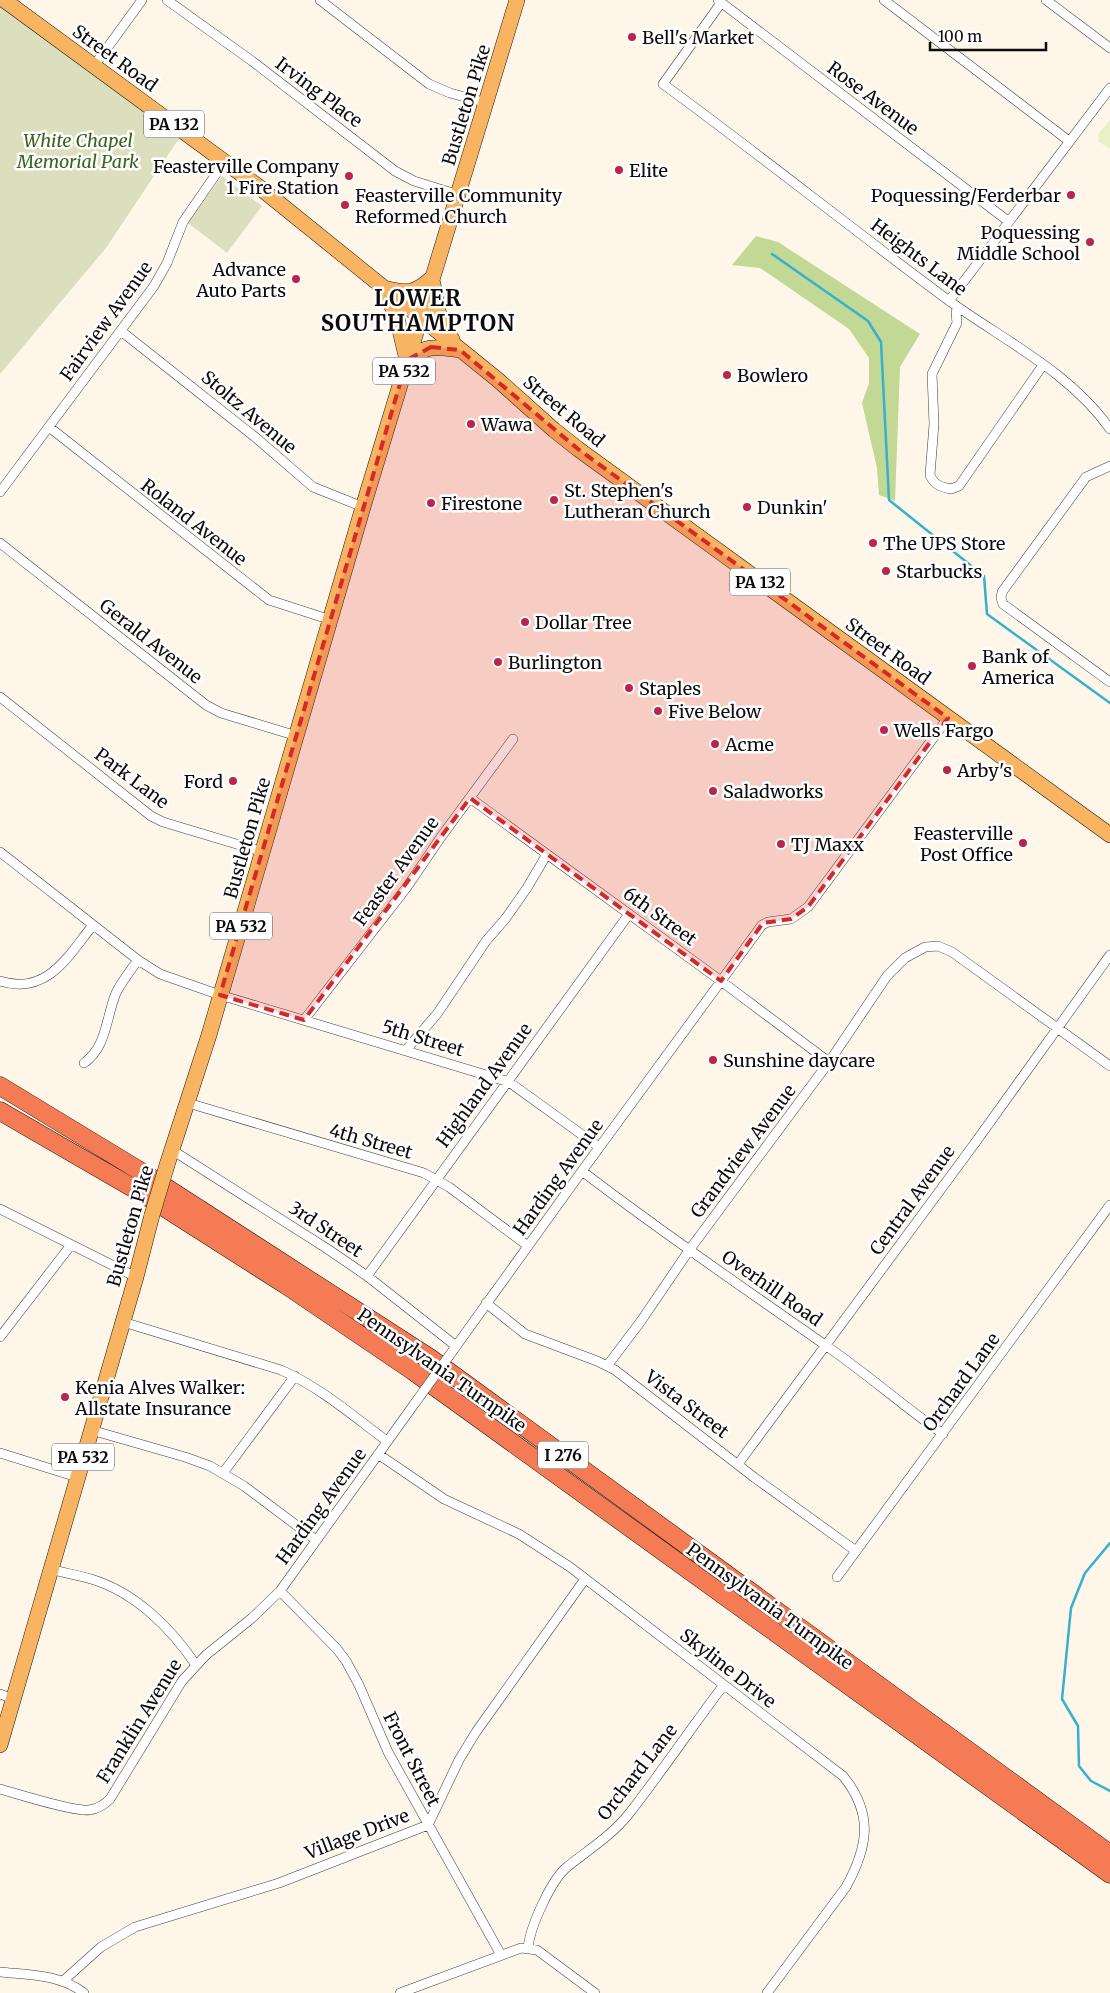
<svg xmlns="http://www.w3.org/2000/svg" width="1110" height="1993" viewBox="0 0 1110 1993" font-family="Merriweather,serif">
<style>
.forest{fill:#c1d994}
.cemetery{fill:#dbdfbd}
.pitch{fill:#eaf0c6}
.lines{fill:none;stroke-linecap:round;stroke-linejoin:round}
.stream{stroke:#36b0cc;stroke-width:2.5}
.minor-casing{stroke:#3e3e3e;stroke-width:10}
.primary-casing{stroke:#1c1c1c;stroke-width:16}
.motorway-casing{stroke:#1c1c1c;stroke-width:19}
.minor{stroke:#fff;stroke-width:9}
.primary{stroke:#f8b461;stroke-width:15}
.motorway{stroke:#f47b53;stroke-width:18}
.minor-bridge-casing{stroke:#3e3e3e;stroke-width:10;stroke-linecap:butt}
.primary-bridge-casing{stroke:#1c1c1c;stroke-width:16;stroke-linecap:butt}
.minor-bridge{stroke:#fff;stroke-width:9}
.primary-bridge{stroke:#f8b461;stroke-width:15}
.marked{fill:#d62828;fill-opacity:0.2;stroke:#d62828;stroke-width:4;stroke-dasharray:10 6;stroke-linejoin:round}
.poi-dot{fill:#ba254b;stroke:#fff;stroke-width:2}
.labels{text-anchor:middle;dominant-baseline:central;stroke-width:5;stroke-linejoin:round;paint-order:stroke}
.shield{fill:#fff;stroke:#545454;stroke-width:1}
.shield-label{font-size:16px;font-weight:bold;fill:#0b0b0b}
.poi-label{font-size:18px;fill:#0b0b0b;stroke:#fff;text-anchor:start}
.street-label{font-size:18px;fill:#0b0b0b;stroke:#fff}
.park-label{font-size:18px;font-style:italic;fill:#39621d;stroke:#fff}
.district-label{font-size:22px;font-weight:bold;letter-spacing:1px;fill:#0b0b0b;stroke:#fff}
</style>
<rect width="100%" height="100%" fill="#fff6ea"/>
<path class="forest" d="M756 236 778 242 920 334 900 367 895 501 879 495 877 468 862 403 869 383V358L849 329 760 268 732 265Z"/>
<path class="cemetery" d="M0 0 184 131 106 248 0 374Z
M222 176 262 206 227 253 188 223Z"/>
<path class="pitch" d="M1110 120V149L1099 142 1098 134Z"/>
<g class="lines">
<path class="stream" d="M772 254 868 321 881 342 889 500 984 576 987 614 1110 703
M1110 1543 1085 1573 1071 1608 1062 1699 1078 1726 1079 1766 1091 1781 1110 1791"/>
<defs>
<path id="minor" d="M167 0 252 61 395 171 414 181 459 195
M320 0 429 84 450 93 487 103
M718 0 1008 221
M884 0 1069 141
M1046 0 1110 48
M721 3 663 84C759 154 852 229 948 300 1003 340 1070 372 1110 429
M94 66 142 0
M949 301 1110 88
M957 307 956 313 957 323 932 374 934 424 930 475C934 485 941 487 951 489L959 486 1043 365
M121 331 255 437 313 487 363 507
M49 427 269 600 331 620
M1110 466 1086 477 1002 592 1001 598 1003 604 1110 682
M0 492 154 286 167 263 183 222 225 161
M0 543 206 705 221 713 297 736
M0 697 151 816 163 822 263 852
M470 798 721 981 829 1062
M0 852 138 960 160 974 220 995 509 1082 599 1147
M0 981C47 996 68 956 93 925
M304 1020 407 887 441 837 513 739
M406 1050 437 1014 486 941 506 918 527 888 547 854
M84 1063C107 1047 106 1017 116 993 122 981 130 971 138 960
M188 1103 424 1173 449 1187 528 1246
M172 1150 326 1248 367 1276 456 1346
M582 1171C661 1232 744 1288 825 1345 866 1373 903 1406 943 1434
M0 1209 136 1277
M367 1276 629 914
M486 1303 525 1334 597 1361 615 1370 755 1478 856 1551
M123 1322 281 1370C320 1387 353 1416 387 1441
M0 1337 71 1245
M449 1356 582 1171 762 925 768 922 791 919 808 907 948 718
M607 1366 641 1321 690 1249 829 1062 887 976 905 958 925 947 938 946 952 952 1110 1066
M91 1430 185 1457 210 1466 244 1486 316 1540
M0 1453 77 1477
M378 1454 444 1499 519 1534 570 1567 843 1776C874 1814 868 1847 846 1887L767 1993
M738 1464 975 1143 1110 955
M223 1473 295 1376
M50 1569C64 1573 78 1575 91 1579 135 1592 171 1628 196 1665
M837 1577 1110 1205
M280 1591 337 1649 346 1661 359 1685 388 1752 501 1955
M0 1694 13 1699
M0 1789C18 1794 74 1812 89 1810 98 1809 104 1805 110 1799L182 1681 206 1655 252 1618 280 1591 415 1403
M528 1948C530 1927 551 1880 567 1867 588 1850 611 1836 628 1815 661 1773 691 1728 723 1686
M0 1972C29 1975 59 1974 84 1993
M63 1981 101 1947 135 1927 279 1883 428 1825 459 1760 476 1732 585 1579
M400 1993 521 1948 537 1950 595 1993"/>
<path id="primary" d="M4 0 259 187 498 380 554 430 578 449 1110 835
M433 284C436 304 439 323 452 339
M384 288C407 294 414 294 432 278
M386 293 397 318 407 360C429 344 435 347 460 350
M167 1165 209 1035 363 507 517 0
M0 1745 136 1277 152 1215"/>
<path id="motorway" d="M0 1086 145 1174 430 1358 1110 1854
M0 1111 140 1192 286 1285 413 1371 1110 1874"/>
</defs>
<use href="#minor" class="minor-casing"/>
<use href="#primary" class="primary-casing"/>
<use href="#motorway" class="motorway-casing"/>
<use href="#minor" class="minor"/>
<use href="#primary" class="primary"/>
<use href="#motorway" class="motorway"/>
<defs>
<path id="minor-bridge" d="M415 1403 449 1356"/>
<path id="primary-bridge" d="M152 1215 167 1165"/>
</defs>
<use href="#minor-bridge" class="minor-bridge-casing"/>
<use href="#primary-bridge" class="primary-bridge-casing"/>
<use href="#minor-bridge" class="minor-bridge"/>
<use href="#primary-bridge" class="primary-bridge"/>
</g>
<path class="marked" d="M431 347 460 350 578 449 948 718 808 907 791 919 763 923 721 981 470 798 304 1020 220 995 407 360Z"/>
<g class="poi-dot">
<circle cx="632" cy="37" r="5"/>
<circle cx="619" cy="170" r="5"/>
<circle cx="349" cy="176" r="5"/>
<circle cx="1071" cy="195" r="5"/>
<circle cx="345" cy="205" r="5"/>
<circle cx="1090" cy="242" r="5"/>
<circle cx="296" cy="279" r="5"/>
<circle cx="727" cy="375" r="5"/>
<circle cx="471" cy="424" r="5"/>
<circle cx="554" cy="500" r="5"/>
<circle cx="431" cy="503" r="5"/>
<circle cx="747" cy="507" r="5"/>
<circle cx="873" cy="543" r="5"/>
<circle cx="886" cy="571" r="5"/>
<circle cx="525" cy="622" r="5"/>
<circle cx="498" cy="662" r="5"/>
<circle cx="972" cy="666" r="5"/>
<circle cx="629" cy="688" r="5"/>
<circle cx="658" cy="711" r="5"/>
<circle cx="884" cy="730" r="5"/>
<circle cx="715" cy="744" r="5"/>
<circle cx="947" cy="770" r="5"/>
<circle cx="233" cy="781" r="5"/>
<circle cx="713" cy="791" r="5"/>
<circle cx="1023" cy="843" r="5"/>
<circle cx="781" cy="844" r="5"/>
<circle cx="713" cy="1060" r="5"/>
<circle cx="65" cy="1397" r="5"/>
</g>
<g class="labels">
<g class="shield">
<rect x="144" y="110.5" width="60" height="27" rx="4"/>
<rect x="373" y="357.5" width="62" height="27" rx="4"/>
<rect x="730" y="568.5" width="60" height="27" rx="4"/>
<rect x="210" y="912.5" width="62" height="27" rx="4"/>
<rect x="538" y="1441.5" width="50" height="27" rx="4"/>
<rect x="52" y="1443.5" width="62" height="27" rx="4"/>
</g>
<g class="shield-label">
<text x="174" y="124">PA 132</text>
<text x="404" y="371">PA 532</text>
<text x="760" y="582">PA 132</text>
<text x="241" y="926">PA 532</text>
<text x="563" y="1455">I 276</text>
<text x="83" y="1457">PA 532</text>
</g>
<g class="poi-label">
<text x="642" y="37">Bell's Market</text>
<text x="339" y="166" text-anchor="end">Feasterville Company<tspan x="339" dy="21">1 Fire Station</tspan></text>
<text x="629" y="170">Elite</text>
<text x="355" y="195">Feasterville Community<tspan x="355" dy="21">Reformed Church</tspan></text>
<text x="1061" y="195" text-anchor="end">Poquessing/Ferderbar</text>
<text x="1080" y="232" text-anchor="end">Poquessing<tspan x="1080" dy="21">Middle School</tspan></text>
<text x="286" y="269" text-anchor="end">Advance<tspan x="286" dy="21">Auto Parts</tspan></text>
<text x="737" y="375">Bowlero</text>
<text x="481" y="424">Wawa</text>
<text x="564" y="490">St. Stephen's<tspan x="564" dy="21">Lutheran Church</tspan></text>
<text x="441" y="503">Firestone</text>
<text x="757" y="507">Dunkin'</text>
<text x="883" y="543">The UPS Store</text>
<text x="896" y="571">Starbucks</text>
<text x="535" y="622">Dollar Tree</text>
<text x="982" y="656">Bank of<tspan x="982" dy="21">America</tspan></text>
<text x="508" y="662">Burlington</text>
<text x="639" y="688">Staples</text>
<text x="668" y="711">Five Below</text>
<text x="894" y="730">Wells Fargo</text>
<text x="725" y="744">Acme</text>
<text x="957" y="770">Arby's</text>
<text x="223" y="781" text-anchor="end">Ford</text>
<text x="723" y="791">Saladworks</text>
<text x="1013" y="833" text-anchor="end">Feasterville<tspan x="1013" dy="21">Post Office</tspan></text>
<text x="791" y="844">TJ Maxx</text>
<text x="723" y="1060">Sunshine daycare</text>
<text x="75" y="1387">Kenia Alves Walker:<tspan x="75" dy="21">Allstate Insurance</tspan></text>
</g>
<g class="street-label">
<text transform="translate(115 58) rotate(36)">Street Road</text>
<text transform="translate(319 92) rotate(37)">Irving Place</text>
<text transform="translate(873 98) rotate(37)">Rose Avenue</text>
<text transform="translate(466 105) rotate(-73)">Bustleton Pike</text>
<text transform="translate(919 257) rotate(37)">Heights Lane</text>
<text transform="translate(106 321) rotate(-54)">Fairview Avenue</text>
<text transform="translate(564 411) rotate(40)">Street Road</text>
<text transform="translate(249 412) rotate(40)">Stoltz Avenue</text>
<text transform="translate(194 522) rotate(38)">Roland Avenue</text>
<text transform="translate(151 641) rotate(38)">Gerald Avenue</text>
<text transform="translate(888 651) rotate(36)">Street Road</text>
<text transform="translate(132 778) rotate(37)">Park Lane</text>
<text transform="translate(247 838) rotate(-74)">Bustleton Pike</text>
<text transform="translate(396 871) rotate(-54)">Feaster Avenue</text>
<text transform="translate(660 916) rotate(36)">6th Street</text>
<text transform="translate(423 1038) rotate(17)">5th Street</text>
<text transform="translate(484 1085) rotate(-54)">Highland Avenue</text>
<text transform="translate(371 1141) rotate(16)">4th Street</text>
<text transform="translate(743 1151) rotate(-53)">Grandview Avenue</text>
<text transform="translate(558 1177) rotate(-54)">Harding Avenue</text>
<text transform="translate(912 1200) rotate(-54)">Central Avenue</text>
<text transform="translate(130 1226) rotate(-74)">Bustleton Pike</text>
<text transform="translate(326 1229) rotate(34)">3rd Street</text>
<text transform="translate(772 1288) rotate(35)">Overhill Road</text>
<text transform="translate(442 1370) rotate(35)">Pennsylvania Turnpike</text>
<text transform="translate(961 1382) rotate(-54)">Orchard Lane</text>
<text transform="translate(687 1404) rotate(37)">Vista Street</text>
<text transform="translate(321 1506) rotate(-54)">Harding Avenue</text>
<text transform="translate(770 1606) rotate(36)">Pennsylvania Turnpike</text>
<text transform="translate(728 1668) rotate(38)">Skyline Drive</text>
<text transform="translate(139 1721) rotate(-58)">Franklin Avenue</text>
<text transform="translate(412 1759) rotate(63)">Front Street</text>
<text transform="translate(637 1772) rotate(-52)">Orchard Lane</text>
<text transform="translate(357 1834) rotate(-21)">Village Drive</text>
</g>
<g class="park-label">
<text x="78" y="140">White Chapel<tspan x="78" dy="21">Memorial Park</tspan></text>
</g>
<g class="district-label">
<text x="418" y="298">LOWER<tspan x="418" dy="25">SOUTHAMPTON</tspan></text>
</g>
</g>
<path d="M930 42v8h116v-8" fill="none" stroke="#0b0b0b" stroke-width="2.5"/>
<text x="938" y="42" font-size="15" fill="#0b0b0b" stroke="#ffffff" stroke-width="4" paint-order="stroke">100 m</text>
</svg>
